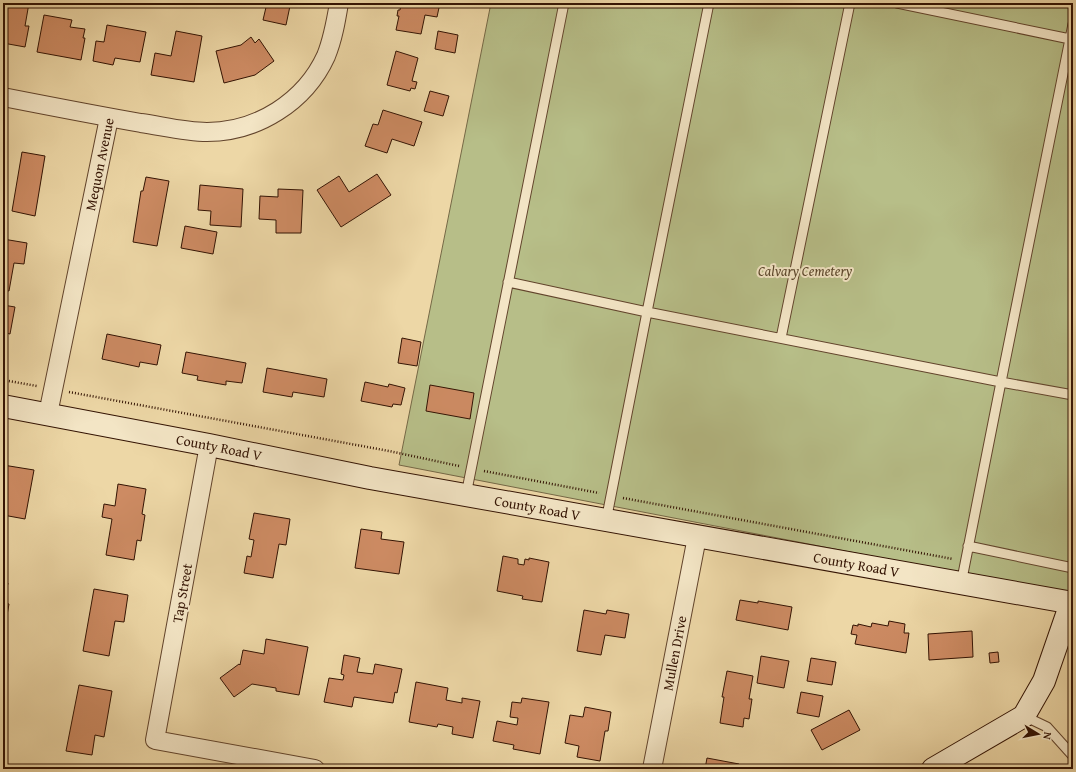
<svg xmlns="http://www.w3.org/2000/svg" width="1076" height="772" viewBox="0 0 1076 772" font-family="'Gentium Book Plus',serif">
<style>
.green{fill:#b7be88;stroke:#756846}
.building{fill:#cd8b63;stroke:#331303}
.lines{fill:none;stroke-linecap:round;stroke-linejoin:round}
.service-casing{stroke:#62442c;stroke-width:11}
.minor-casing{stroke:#62442c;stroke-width:20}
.secondary-casing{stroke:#331303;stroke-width:24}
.path{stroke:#331303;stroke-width:2.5;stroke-dasharray:1 2;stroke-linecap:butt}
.service{stroke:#f3e5c5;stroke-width:9}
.minor{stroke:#f3e5c5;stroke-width:18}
.secondary{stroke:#f3e5c5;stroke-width:22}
.labels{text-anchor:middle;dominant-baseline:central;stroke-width:4;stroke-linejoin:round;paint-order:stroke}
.street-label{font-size:14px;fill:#331303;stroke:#f3e5c5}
.park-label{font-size:14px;font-style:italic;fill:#5b462b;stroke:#f3e5c5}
</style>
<rect width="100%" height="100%" fill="#edd7a6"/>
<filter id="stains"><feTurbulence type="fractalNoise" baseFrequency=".005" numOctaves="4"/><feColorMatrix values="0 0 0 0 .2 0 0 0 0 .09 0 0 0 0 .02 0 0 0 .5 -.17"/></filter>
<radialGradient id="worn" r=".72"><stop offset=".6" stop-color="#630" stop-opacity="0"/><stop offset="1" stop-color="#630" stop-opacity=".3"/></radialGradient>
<path class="green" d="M491 3H1073V595L399 465Z"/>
<path class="building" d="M3 3H29L25 26H29L25 47 3 43 6 27 3 26Z
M267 3H296L295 7 290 6 286 25 263 20Z
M401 3H440L437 17 425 15 421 34 396 30 399 16H397L398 10H400Z
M44 15 72 20 70 27 85 29 83 38H85L81 60 37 52Z
M107 25 146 32 140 62 115 58 113 65 93 61 96 41 104 42Z
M176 31 202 36 194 82 151 75 155 53 171 56Z
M438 31 458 35 455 53 435 49Z
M251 37 255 43 259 39 274 61 255 75 224 83 216 51 241 45Z
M396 51 418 58 412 81 417 82 415 89 411 88 410 91 387 85Z
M430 91 449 96 443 116 424 111Z
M383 110 422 122 414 146 392 139 387 153 365 146 373 124 378 125Z
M22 152 45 156 35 216 12 211Z
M377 174 391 195 341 227 317 190 339 176 349 192Z
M146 177 169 181 157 246 133 242 141 191H143Z
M200 185 243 189 241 227 210 225 211 211 198 210Z
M278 189 303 190 301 233H276V220L259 219 260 196 278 197Z
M185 226 217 232 213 254 181 248Z
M3 239 27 243 24 264 14 263 9 291 3 290Z
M3 305 15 307 10 334 6 333 3 349Z
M107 334 161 345 157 365 140 362 139 367 102 359Z
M402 338 421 342 417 366 398 363Z
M186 352 246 363 242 383 226 381V385L197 380 198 376 182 373Z
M267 368 327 379 324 397 293 392 292 397 263 392Z
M365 382 388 387 389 384 405 388 401 405 393 404 392 407 361 401Z
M430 385 474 393 470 419 426 411Z
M3 465 34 470 25 519 3 515Z
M118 484 146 489 142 514 145 515 141 541 137 540 134 560 106 555 112 519 102 517 104 504 115 506Z
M254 513 290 519 286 545 279 544 273 578 244 573 247 556 251 557 254 540 249 539Z
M361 529 382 532 381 539 404 542 399 574 355 568Z
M503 556 518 559V564L524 565 525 559 529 560V558L549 562 542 602 522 599 523 596 497 591Z
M3 582 8 583 4 603 9 604 3 638Z
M94 589 128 595 124 622 115 621 109 656 83 651Z
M740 600 758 603V601L792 607 788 630 736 620Z
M584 610 606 614 607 610 629 614 625 638 605 635 601 655 577 651Z
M889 621 905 624 904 633H909L906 653 855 644 857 635 851 634 853 625 858 626V624L871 627 872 623 888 626Z
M972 631 973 657 929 660 928 634Z
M266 639 308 647 299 695 276 691V688L252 684 234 697 220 678 239 664 240 665 243 650 264 654Z
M998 652 999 662 990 663 989 653Z
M344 655 360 658 357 672 373 674 375 664 402 669 397 693 395 692 393 703 354 697 352 707 324 702 329 678 343 680 344 675 341 674Z
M761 656 789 661 784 688 757 683Z
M811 658 836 662 832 685 807 681Z
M727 671 753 676 749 699H752L749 719 744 718 743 727 720 723 724 697H722Z
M416 682 448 688 446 700 462 703V698L480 701 473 738 452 734 453 727 438 724 437 727 409 722Z
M79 685 112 691 104 737 95 735 92 755 66 751Z
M801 692 823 696 819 717 797 713Z
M522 698 549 702 540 754 513 749 514 745 493 741 497 721 517 725 518 718 510 717 512 702 521 703Z
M585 707 611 712 608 731H605L600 761 577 757 579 746 565 743 570 715 583 717Z
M849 710 860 730 822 750 811 730Z
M707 758 739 764 738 769H705Z"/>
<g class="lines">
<defs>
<path id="service" d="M897 3 1070 39
M1073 24 1001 382 1073 395
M508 282 647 312 1001 382 961 584
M781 338 850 3
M466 495 564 3
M606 521 647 312 709 3
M968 546 1073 568
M1024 716 1047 727 1073 756"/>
<g id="minor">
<path d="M3 97C49 106 95 115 141 123 162 126 185 132 207 132 257 132 305 102 326 56 333 39 336 21 339 3"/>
<path id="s1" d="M48 414 109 118"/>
<path d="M209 445 155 740 315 769"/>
<path id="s2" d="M652 769 697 537"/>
</g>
<g id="secondary">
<path id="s3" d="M3 406 209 445 370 478 1073 603"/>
<path d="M933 769 1024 716 1044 681 1071 603"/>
</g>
</defs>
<use href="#service" class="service-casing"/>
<use href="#minor" class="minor-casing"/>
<use href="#secondary" class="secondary-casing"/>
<path class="path" d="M3 380 37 386
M69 392 389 451 459 466
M484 471 599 493
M623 498 953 559"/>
<use href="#service" class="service"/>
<use href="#minor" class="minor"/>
<use href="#secondary" class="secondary"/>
</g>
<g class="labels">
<g class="street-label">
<text stroke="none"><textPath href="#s1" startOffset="255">Mequon Avenue</textPath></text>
<text stroke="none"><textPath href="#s3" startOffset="220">County Road V</textPath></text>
<text stroke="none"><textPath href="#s3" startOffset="544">County Road V</textPath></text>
<text stroke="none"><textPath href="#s3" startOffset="868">County Road V</textPath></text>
<text transform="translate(182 593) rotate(-80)">Tap Street</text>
<text stroke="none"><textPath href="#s2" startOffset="118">Mullen Drive</textPath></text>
</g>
<g class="park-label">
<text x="805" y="271">Calvary Cemetery</text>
</g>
</g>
<rect width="1076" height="772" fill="none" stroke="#edd7a6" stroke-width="16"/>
<rect x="4" y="4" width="1068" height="764" fill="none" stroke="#331303" stroke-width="2"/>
<rect x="8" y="8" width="1060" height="756" fill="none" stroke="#331303"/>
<g transform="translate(1038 734) rotate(100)" stroke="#f3e5c5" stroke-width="3" paint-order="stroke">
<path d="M0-3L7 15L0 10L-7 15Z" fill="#331303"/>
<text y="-6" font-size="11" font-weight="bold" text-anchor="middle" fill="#331303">N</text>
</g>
<rect width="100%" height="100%" filter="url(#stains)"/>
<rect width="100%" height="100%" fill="url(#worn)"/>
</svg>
